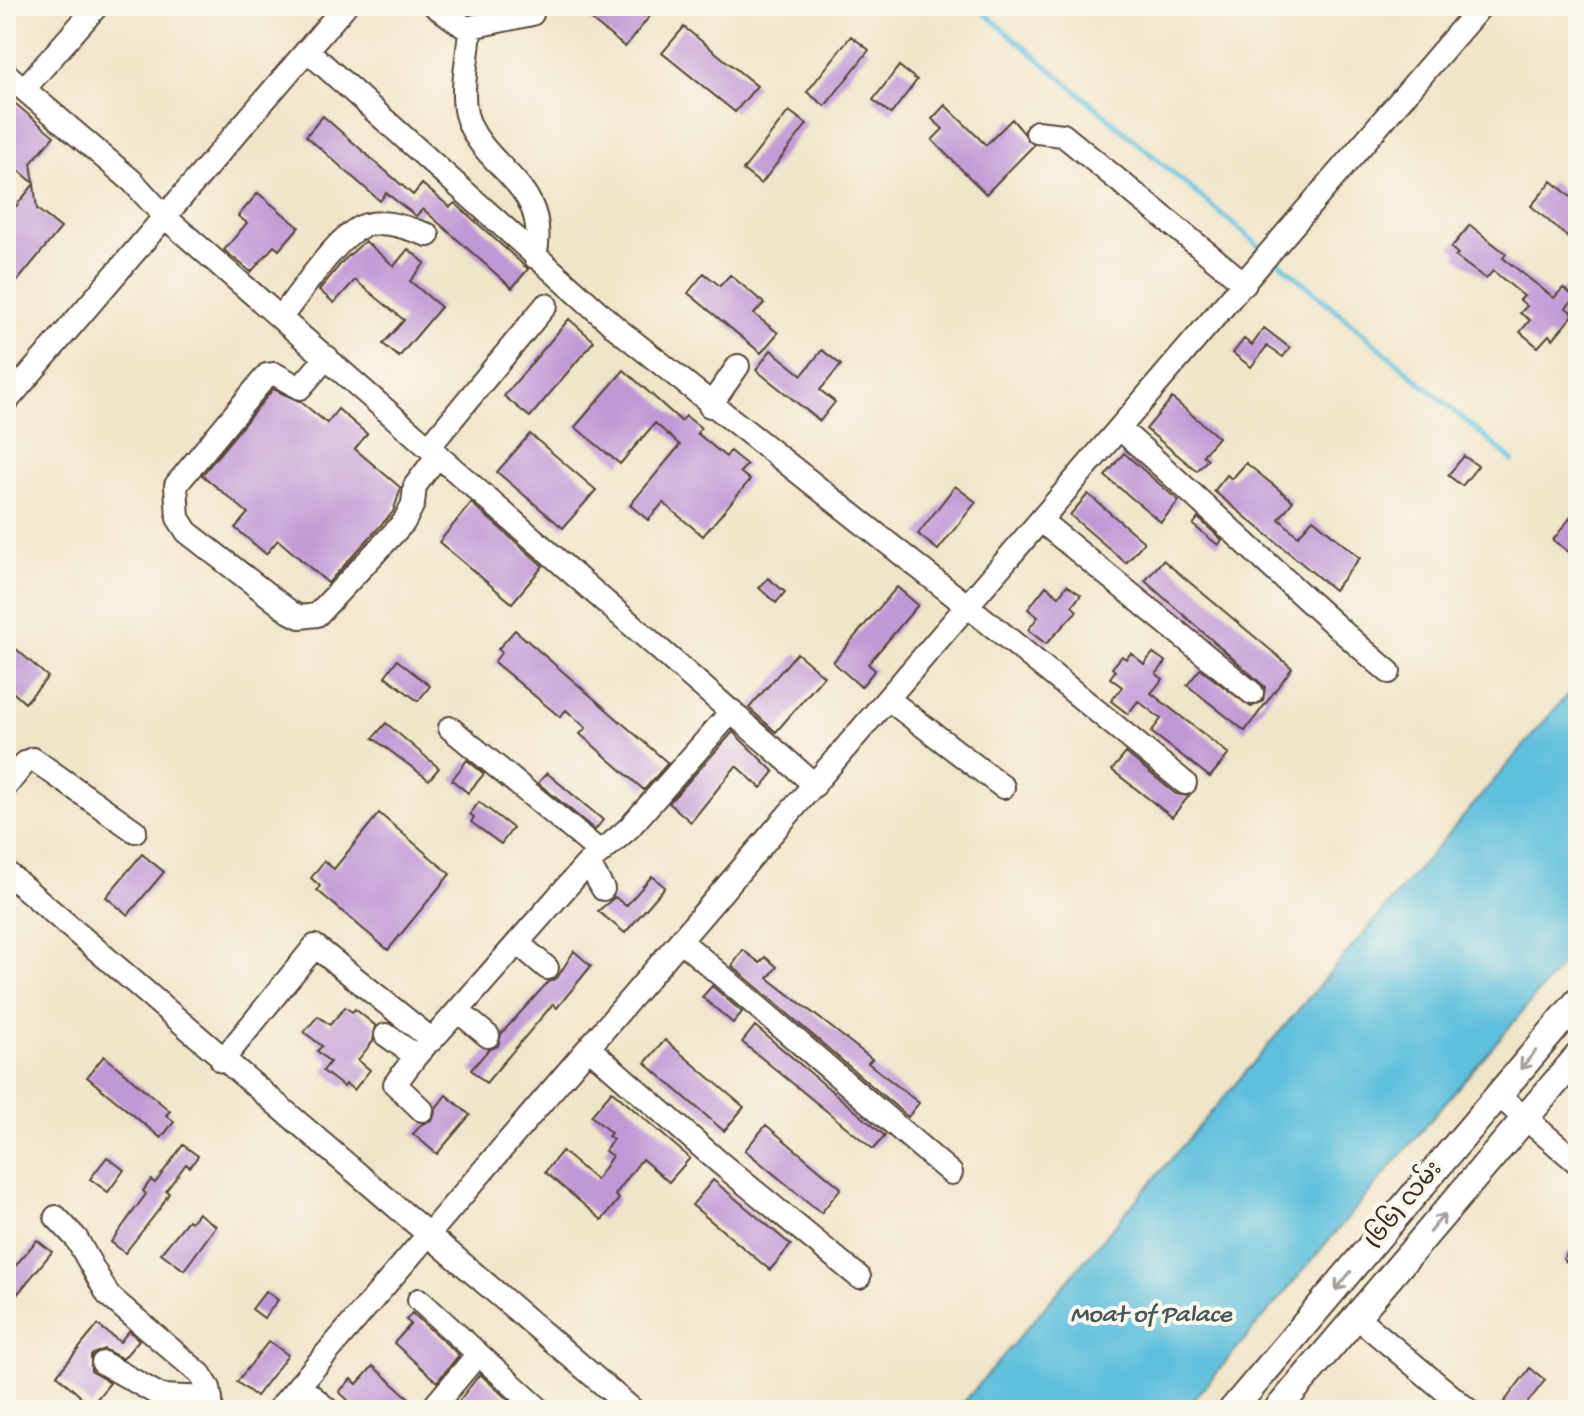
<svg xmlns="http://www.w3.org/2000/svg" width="1584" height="1416" viewBox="0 0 1584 1416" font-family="'Gochi Hand','Noto Sans Myanmar',sans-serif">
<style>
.water{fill:#5fc0dd;stroke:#4d757e;stroke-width:2}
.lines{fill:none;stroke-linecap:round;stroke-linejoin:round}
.stream{stroke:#5fc0dd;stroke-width:5}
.building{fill:#c198d6}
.minor-casing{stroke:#564638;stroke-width:26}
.major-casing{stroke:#564638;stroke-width:30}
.minor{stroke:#fff;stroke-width:22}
.major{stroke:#fff;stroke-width:26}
.oneway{stroke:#a79f9a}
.labels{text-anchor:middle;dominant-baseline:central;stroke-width:8;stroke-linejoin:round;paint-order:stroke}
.street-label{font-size:24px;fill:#3b2a1e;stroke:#fbf7ec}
.water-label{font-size:26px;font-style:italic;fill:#465757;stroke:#fbf7ec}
</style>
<rect width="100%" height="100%" fill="#fbf7ec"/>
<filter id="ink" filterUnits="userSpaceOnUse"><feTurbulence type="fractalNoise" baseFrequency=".0125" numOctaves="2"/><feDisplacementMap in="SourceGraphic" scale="16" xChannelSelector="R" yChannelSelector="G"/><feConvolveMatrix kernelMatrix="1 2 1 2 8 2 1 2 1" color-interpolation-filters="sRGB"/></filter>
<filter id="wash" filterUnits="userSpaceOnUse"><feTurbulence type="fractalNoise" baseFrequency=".006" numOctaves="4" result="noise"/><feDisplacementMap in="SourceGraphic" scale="32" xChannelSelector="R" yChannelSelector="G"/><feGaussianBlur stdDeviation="1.8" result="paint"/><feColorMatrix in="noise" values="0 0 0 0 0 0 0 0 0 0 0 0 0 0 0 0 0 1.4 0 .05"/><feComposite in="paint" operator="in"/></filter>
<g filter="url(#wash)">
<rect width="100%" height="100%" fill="#f0e5c9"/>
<path class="water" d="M1578 682V946L1185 1410H957Z"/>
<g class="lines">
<path class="stream" d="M976 6 1265 251
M1273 257 1513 461"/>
</g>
<g id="blocks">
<path class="building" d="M590 6H658L625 47 584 14Z
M684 27 757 86 735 112 662 53Z
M851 36 869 50 825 106 807 92Z
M899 66 917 80 891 114 873 100Z
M6 96 54 136 31 163 34 183 6 160Z
M945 105 986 145 1012 119 1034 145 986 194 932 140 943 129 932 119Z
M789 111 807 124 761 184 743 170Z
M323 116 413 195 422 184 450 207 455 203 528 269 512 288 423 209 416 216 386 193 380 201 306 136Z
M1552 181 1578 203V231L1571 240 1531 206Z
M34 184 37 209 61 228 6 295V218Z
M258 193 299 227 279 250 274 246 251 272 224 250 247 223 238 216Z
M1470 225 1506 254 1503 258 1554 298 1563 288 1575 297 1566 308 1574 314 1553 339 1549 335 1538 347 1520 332 1530 320 1520 313 1527 306 1520 300 1524 296 1493 271 1486 279 1455 256 1458 254 1451 248Z
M365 241 394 266 408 249 425 263 410 281 441 307 399 357 383 344 404 320 355 280 334 303 319 290 343 261Z
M704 273 720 286 730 275 764 303 754 314 778 333 761 353 688 293Z
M569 319 594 341 530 417 504 396Z
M1264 328 1290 348 1283 357 1267 346 1251 367 1233 353 1244 339 1252 345Z
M771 350 802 375 822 350 841 365 820 390 835 402 820 421 756 370Z
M624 370 681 421 686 416 701 428 697 433 726 457 730 451 747 465 740 472 750 480 703 536 663 503 648 520 630 505 680 445 655 423 620 464 575 427Z
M273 389 301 402 327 423 338 409 367 434 355 449 401 488 393 512 328 583 278 540 266 554 235 528 248 513 202 475Z
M1172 398 1218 437 1203 455 1208 459 1197 471 1146 429Z
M530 434 596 490 563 528 497 472Z
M1124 453 1179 501 1161 522 1105 476Z
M1464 456 1478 466 1462 486 1448 475Z
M1246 463 1293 501 1279 519 1298 536 1313 519 1360 558 1334 590 1214 491 1227 475 1232 479Z
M955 486 976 502 938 550 918 534Z
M1088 494 1144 542 1126 563 1070 515Z
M471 503 543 566 512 603 439 542Z
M1578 508V548L1573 555 1553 540Z
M1198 518 1222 540 1218 545 1193 525Z
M1163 560 1292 668 1245 731 1187 685 1200 669 1251 707 1263 701 1265 687 1145 581Z
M768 578 785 592 776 603 759 588Z
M1067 585 1081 595 1072 606 1077 611 1046 644 1028 630 1038 617 1028 609 1046 586 1059 596Z
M897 587 918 605 868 664 875 670 861 687 833 662Z
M515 630 668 763 644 790 580 734 586 728 566 710 560 717 494 662 502 652 498 649Z
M6 640 48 677 25 703 6 686Z
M797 653 824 676 776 732 749 708Z
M1131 653 1144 664 1153 653 1166 662 1156 674 1163 679 1151 693 1229 754 1210 777 1151 732 1161 719 1138 701 1128 714 1111 701 1122 687 1110 678 1115 671 1112 668 1122 656 1126 659Z
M397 660 430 686 418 701 385 676Z
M386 723 439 768 429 780 373 738Z
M733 732 774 772 761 788 736 766 691 822 669 803Z
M1126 753 1176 794 1189 796 1172 817 1112 770Z
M467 760 484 774 468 793 452 780Z
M547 773 603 820 595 830 538 783Z
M479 802 513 828 501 844 471 822 474 817 470 814Z
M379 813 450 874 388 950 317 890 320 886 311 878 324 861 334 869Z
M142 854 164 872 128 915 106 897Z
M652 876 665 887 625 933 598 911 615 897 626 906Z
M743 950 760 963 765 957 777 967 768 978 872 1059 868 1063 919 1103 908 1117 732 966Z
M574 951 591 966 557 1008 553 1004 486 1083 471 1070 488 1050 498 1046 501 1034 548 982 557 978Z
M712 986 742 1012 733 1023 702 997Z
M345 1007 352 1012 355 1009 376 1026 373 1041 358 1060 370 1070 354 1090 346 1084 344 1087 323 1071 330 1062 317 1051 322 1046 304 1032 318 1016 330 1025Z
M755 1026 885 1136 873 1149 742 1042Z
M665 1040 744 1107 724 1131 645 1063Z
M104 1056 170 1111 166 1115 174 1122 161 1138 87 1077Z
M612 1091 690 1158 669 1182 642 1159 615 1195 619 1199 602 1220 545 1172 562 1151 596 1180 612 1156 605 1151 613 1139 608 1136 611 1133 591 1116Z
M446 1095 470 1115 437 1154 413 1134 422 1124 433 1119 436 1108Z
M766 1125 841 1188 821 1213 745 1150Z
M183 1145 198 1156 190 1167 186 1164 166 1191 169 1193 161 1207 125 1253 111 1242 146 1194 143 1191 151 1180 155 1183Z
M107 1157 124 1170 108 1192 90 1179Z
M713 1180 791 1245 770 1270 692 1205Z
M198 1213 216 1226 184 1270 161 1253 188 1220 191 1222Z
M1578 1239V1271L1563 1259Z
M37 1240 52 1252 15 1297 6 1290V1277Z
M266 1291 278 1300 264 1318 252 1309Z
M412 1313 459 1355 437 1382 394 1343 411 1324 406 1320Z
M98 1325 120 1342 129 1331 139 1340 123 1359 104 1349 91 1355V1371L110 1383 91 1406 57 1375Z
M269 1341 288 1355 256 1396 237 1382Z
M373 1366 418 1406 417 1410H359L339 1392 351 1379 357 1384Z
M1530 1368 1545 1380 1522 1410H1498Z
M480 1374 519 1410H470L459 1401Z"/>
</g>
</g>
<g filter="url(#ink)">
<use href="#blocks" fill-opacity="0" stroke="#564638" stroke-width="2"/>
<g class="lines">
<defs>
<path id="minor" d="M435 6 466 28 532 14
M470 28C469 55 460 88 466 114 481 170 552 182 535 257
M307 50 616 328 999 631 1185 783
M6 74 132 181 166 218 815 785
M24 89 97 6
M1037 132 1063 135 1245 284
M281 317C300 294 339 232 366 225 387 219 409 229 428 235
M327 357 300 388 275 374 267 375 176 485 178 518 187 532 290 612 300 617 317 615 404 522 413 504 415 486 438 455
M6 402 345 6
M710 406 738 366
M1120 429C1211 508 1296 594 1389 672
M429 447 546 305
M1041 521 1252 693
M888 699 1003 787
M450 728 600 852
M6 786 25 763 33 759 135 831
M588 863 603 889
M6 872 633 1410
M681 941 951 1173
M518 943 547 968
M458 1011 488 1036
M386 1035 416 1056 425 1046
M589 1048 720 1163 859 1277
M416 1056 395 1084 422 1110
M222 1061 315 946 432 1040 585 866 629 828 732 711
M1498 1095 1578 1163
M56 1217 76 1238 108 1295 200 1374 209 1388 212 1410
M419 1300 540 1410
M1358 1318 1468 1410
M103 1363 161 1396 211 1398
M299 1385 328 1410
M278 1410 1481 6
M431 1410 478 1354"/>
<path id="major" d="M1232 1410 1578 1001
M1277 1410 1578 1056"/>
</defs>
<use href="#minor" class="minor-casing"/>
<use href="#major" class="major-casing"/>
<use href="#minor" class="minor"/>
<use href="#major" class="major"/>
</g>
<defs><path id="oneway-shaft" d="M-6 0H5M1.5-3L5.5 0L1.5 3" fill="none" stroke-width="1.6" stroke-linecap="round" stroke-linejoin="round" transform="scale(2)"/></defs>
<g class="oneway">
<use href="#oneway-shaft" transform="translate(1528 1060) rotate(130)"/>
<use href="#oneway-shaft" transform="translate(1437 1223) rotate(-50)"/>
<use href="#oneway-shaft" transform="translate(1343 1281) rotate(130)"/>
</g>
</g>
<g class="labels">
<g class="street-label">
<text transform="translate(1405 1206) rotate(-50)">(၆၆) လမ်း</text>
</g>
<g class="water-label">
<text x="1151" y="1316">Moat of Palace</text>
</g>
</g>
<rect width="1584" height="1416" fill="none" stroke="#fbf7ec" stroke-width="32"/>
</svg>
